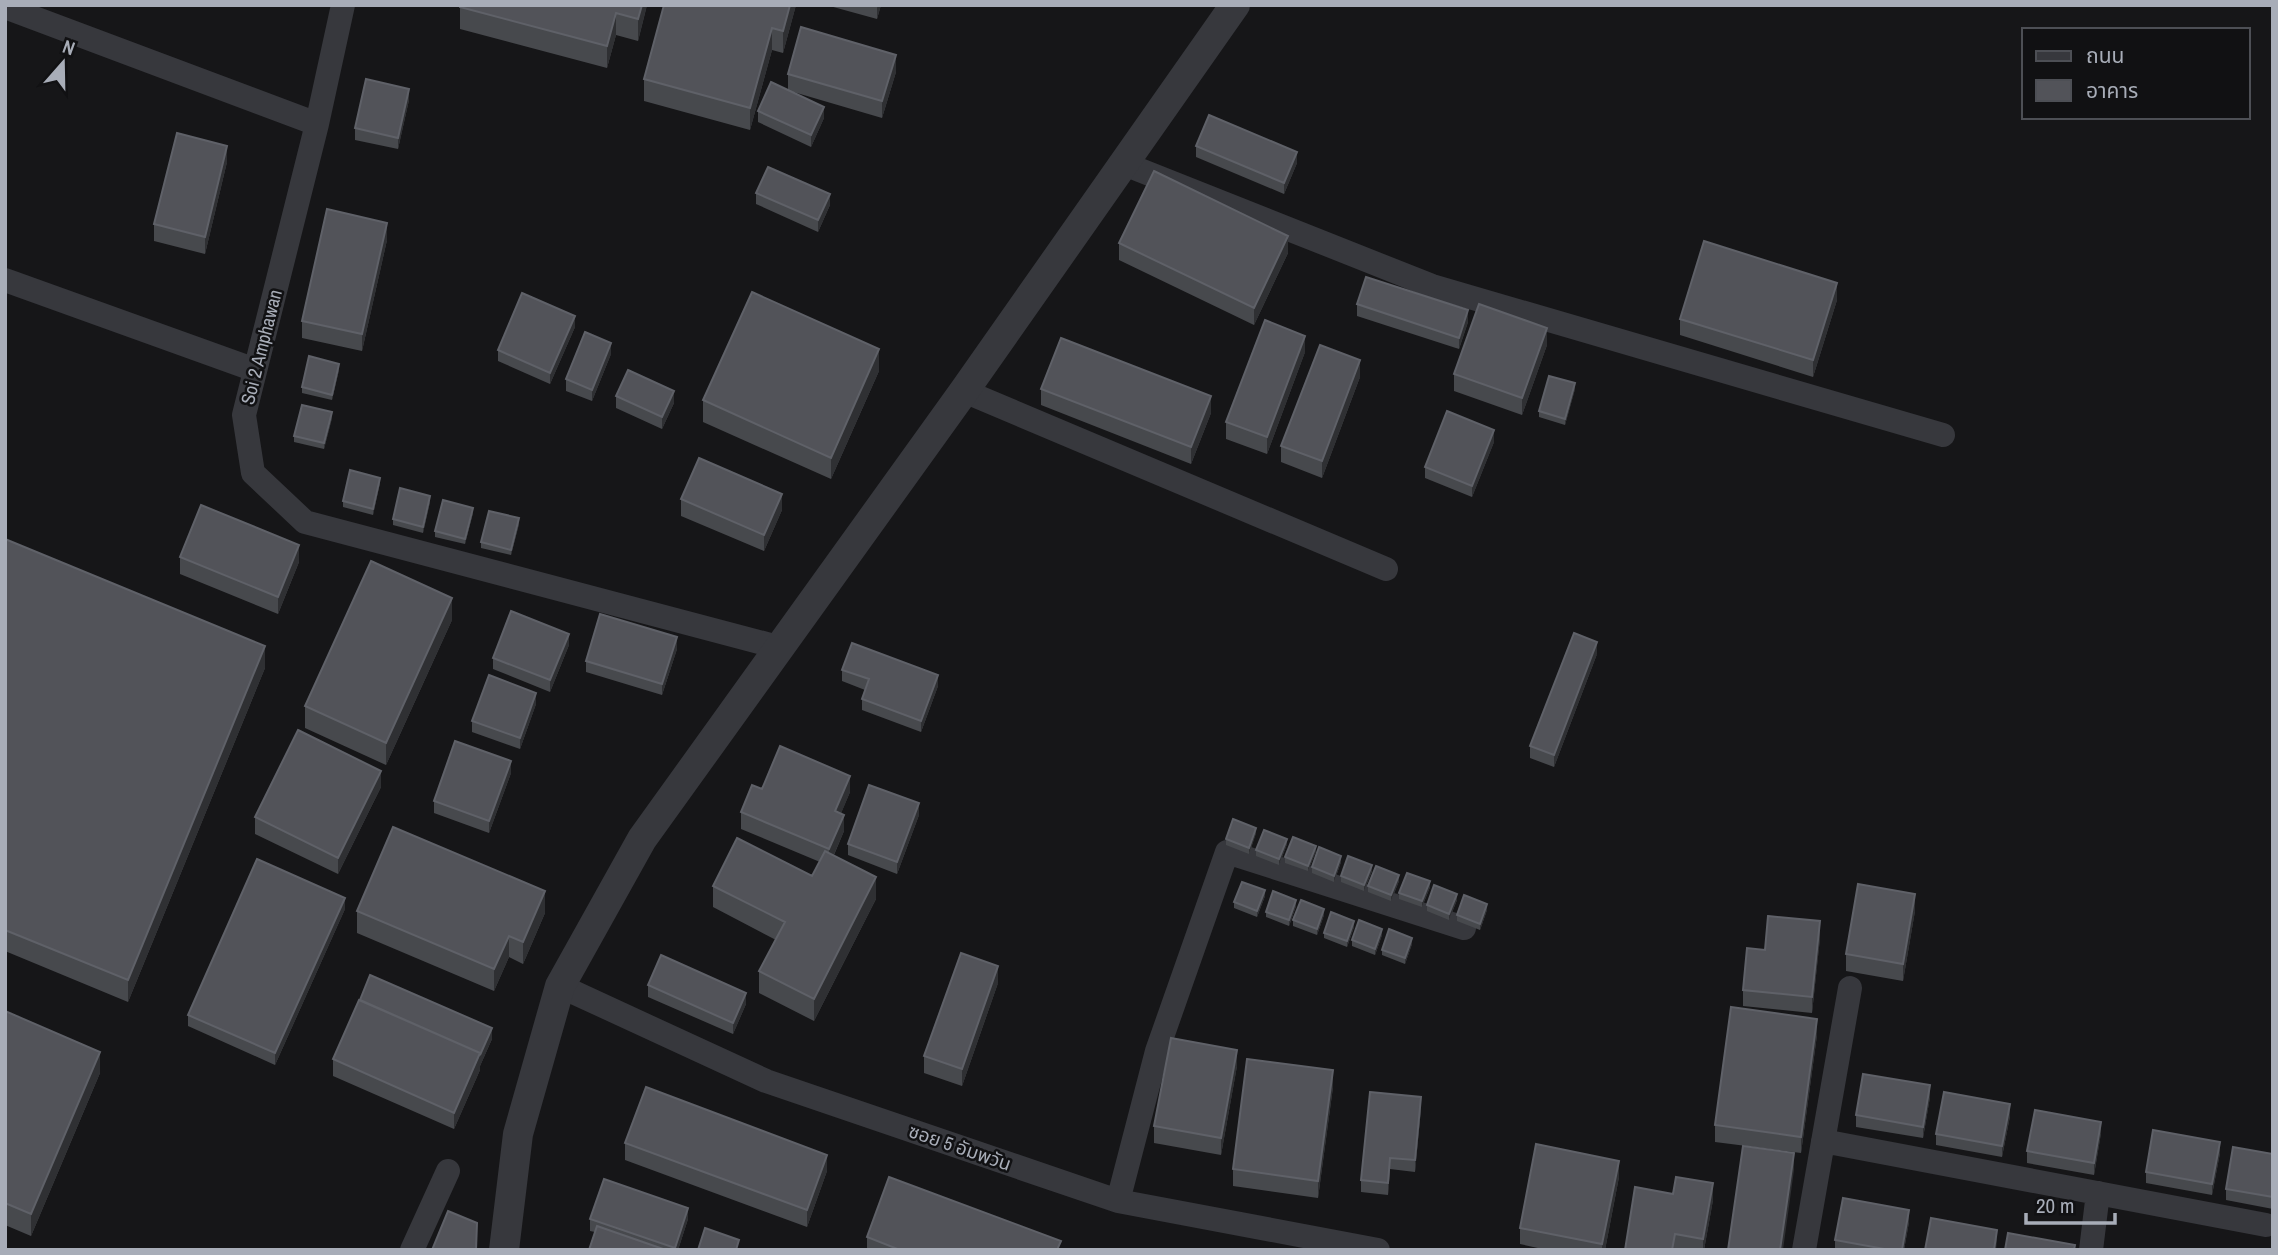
<svg xmlns="http://www.w3.org/2000/svg" width="2278" height="1255" viewBox="0 0 2278 1255" font-family="'Archivo Narrow','Noto Sans Thai',sans-serif">
<style>
.lines{fill:none;stroke-linecap:round;stroke-linejoin:round}
.minor{stroke:#37383d;stroke-width:24}
.tertiary{stroke:#37383d;stroke-width:30}
.wall{fill:#47494d}
.shaded-wall{fill:#2f3033}
.building{fill:#525359;stroke:#5f6168;stroke-width:2}
.labels{text-anchor:middle;dominant-baseline:central;stroke-width:5;stroke-linejoin:round;paint-order:stroke}
.street-label{font-size:19px;fill:#a8adb8;stroke:#111113}
</style>
<rect width="100%" height="100%" fill="#161618"/>
<g class="lines">
<path class="minor" d="M5 7 317 124 244 415 253 473 305 522 778 647
M317 124 343 5
M1122 163 1432 286 1943 435
M5 280 255 370
M964 391 1386 569
M560 986 766 1081 1118 1201 1378 1250
M1823 1141 2266 1225
M1118 1201 1157 1051 1227 852 1464 928
M412 1250 448 1171
M1804 1250 1850 988
M2091 1250 2098 1193"/>
<path class="tertiary" d="M504 1250 518 1134 560 986 642 839 964 391 1235 5"/>
</g>
<path class="wall" d="M460 5H647L638 41 616 35 607 68 460 29Z
M796 5 783 53 772 50 750 130 644 101V79Z
M826 5H881L877 19Z
M896 72 882 118 790 91 824 118 811 147 758 122V111L788 90V74Z
M409 100 398 149 355 140V128Z
M1196 146 1297 163 1284 194 1196 157Z
M227 162 205 254 154 241V224Z
M756 193 830 205 818 232 756 204Z
M387 240 362 351 302 338V321Z
M1119 243 1288 253 1254 325 1119 260Z
M1837 300 1813 377 1680 335V319Z
M1357 304 1468 322 1459 349 1357 316Z
M575 327 550 384 498 361V350Z
M1547 345 1522 415 1454 391V374Z
M1305 352 1267 454 1226 439V422Z
M611 354 592 401 566 391V379Z
M339 370 332 400 302 393V387Z
M879 371 831 479 703 422V400Z
M1360 377 1322 478 1281 462V446Z
M1041 389 1211 413 1191 464 1041 405Z
M1575 389 1565 425 1539 417V411Z
M616 396 674 403 662 429 616 408Z
M332 418 324 449 294 442V436Z
M1494 442 1472 497 1425 478V467Z
M380 483 373 515 343 507V501Z
M681 499 782 510 764 551 681 516Z
M430 502 423 533 393 525V519Z
M473 513 465 544 435 537V531Z
M519 524 511 555 481 548V542Z
M5 539 265 668 128 1002 5 951Z
M180 557 299 562 278 614 180 574Z
M452 620 386 765 305 728V706Z
M569 645 550 692 493 669V658Z
M677 649 662 695 586 672V661Z
M1597 654 1554 767 1530 758V746Z
M842 670 938 686 921 732 862 710V699L865 690 842 681Z
M536 704 520 749 472 732V721Z
M511 773 489 833 434 813V801Z
M381 787 338 874 255 834V817Z
M762 789 850 792 841 813 844 831 834 855 876 899 814 1021 759 993V971L776 940 713 907V886L812 876 820 862 741 829V812Z
M919 815 897 874 848 855V844Z
M1256 833 1249 854 1226 845V839Z
M1287 844 1279 865 1256 856V850Z
M1316 851 1308 871 1285 863V857Z
M1341 862 1334 882 1312 873V867Z
M1372 871 1364 891 1341 882V876Z
M1399 881 1391 901 1368 892V886Z
M1430 887 1422 907 1399 899V893Z
M1265 896 1257 917 1234 908V902Z
M1457 900 1449 920 1427 911V905Z
M1296 906 1289 926 1266 917V912Z
M345 909 275 1065 188 1026V1015Z
M1487 910 1480 930 1457 921V915Z
M357 911 545 913 523 964 509 957 494 991 357 933Z
M1915 911 1903 981 1846 971V954Z
M1324 915 1317 935 1293 926V920Z
M1354 927 1347 947 1324 938V933Z
M1382 935 1375 955 1352 946V940Z
M1820 938 1812 1013 1743 1006V990L1765 950Z
M1412 944 1405 964 1382 955V950Z
M998 983 962 1086 924 1073V1056Z
M648 985 746 1004 733 1034 648 997Z
M5 1011 100 1073 31 1236 5 1225Z
M1817 1035 1801 1153 1715 1142V1125Z
M492 1039 480 1066V1070L454 1129 333 1076V1059Z
M1237 1066 1221 1155 1154 1143V1126Z
M1333 1087 1318 1198 1233 1186V1169Z
M1930 1097 1923 1138 1856 1127V1115Z
M1421 1109 1415 1172 1390 1169 1388 1195 1361 1192V1180Z
M2010 1116 2002 1157 1936 1145V1134Z
M2101 1133 2094 1175 2027 1163V1151Z
M625 1143 827 1171 807 1227 625 1160Z
M2220 1153 2212 1195 2146 1183V1172Z
M2273 1154V1209L2226 1200V1189Z
M1619 1177 1605 1250H1547L1520 1244V1228Z
M1713 1200 1704 1250H1625Z
M590 1219H688L678 1250H589L595 1232 590 1231Z
M1909 1222 1904 1250H1835V1240Z
M867 1237 1061 1250H867Z"/>
<path class="shaded-wall" d="M642 5H647L638 41V19Z
M790 5H796L783 53V31Z
M878 5H881L877 19V8Z
M616 13V35L607 68V46Z
M772 28V50L750 130V108Z
M896 55V72L882 118V101Z
M409 89V100L398 149V138Z
M824 107V118L811 147V135Z
M227 146V162L205 254V237Z
M1297 152V163L1284 194V183Z
M830 194V205L818 232V220Z
M387 223V240L362 351V334Z
M1288 236V253L1254 325V308Z
M1837 283V300L1813 377V360Z
M1468 310V322L1459 349V338Z
M575 316V327L550 384V373Z
M1547 328V345L1522 415V398Z
M1305 336V352L1267 454V437Z
M611 343V354L592 401V390Z
M879 349V371L831 479V458Z
M1360 360V377L1322 478V461Z
M339 364V370L332 400V395Z
M1575 383V389L1565 425V419Z
M674 391V403L662 429V417Z
M1211 396V413L1191 464V447Z
M332 412V418L324 449V443Z
M1494 430V442L1472 497V486Z
M380 478V483L373 515V509Z
M782 494V510L764 551V535Z
M430 496V502L423 533V527Z
M473 508V513L465 544V539Z
M519 518V524L511 555V550Z
M299 545V562L278 614V597Z
M452 598V620L386 765V743Z
M569 634V645L550 692V680Z
M677 637V649L662 695V684Z
M1597 642V654L1554 767V755Z
M265 646V668L128 1002V980Z
M938 675V686L921 732V721Z
M536 693V704L520 749V738Z
M511 761V773L489 833V821Z
M381 771V787L338 874V858Z
M850 776V792L835 828V811Z
M919 803V815L897 874V862Z
M844 815V831L829 866V849Z
M1256 828V833L1249 854V848Z
M1287 839V844L1279 865V859Z
M1316 846V851L1308 871V866Z
M1341 856V862L1334 882V876Z
M1372 865V871L1364 891V885Z
M1399 875V881L1391 901V895Z
M876 877V899L814 1021V999Z
M1430 881V887L1422 907V901Z
M1265 890V896L1257 917V911Z
M545 891V913L523 964V942Z
M1457 894V900L1449 920V914Z
M1915 894V911L1903 981V964Z
M345 898V909L275 1065V1053Z
M1296 900V906L1289 926V920Z
M1487 904V910L1480 930V924Z
M1324 909V915L1317 935V929Z
M1354 921V927L1347 947V941Z
M1820 921V938L1812 1013V997Z
M1382 929V935L1375 955V949Z
M509 936V957L494 991V969Z
M1412 938V944L1405 964V958Z
M998 966V983L962 1086V1069Z
M746 993V1004L733 1034V1023Z
M1817 1019V1035L1801 1153V1137Z
M492 1028V1039L480 1066V1070L454 1129V1113Z
M1237 1050V1066L1221 1155V1138Z
M100 1052V1073L31 1236V1214Z
M1333 1070V1087L1318 1198V1181Z
M1930 1085V1097L1923 1138V1127Z
M1421 1097V1109L1415 1172V1160Z
M2010 1104V1116L2002 1157V1146Z
M2101 1122V1133L2094 1175V1163Z
M2220 1142V1153L2212 1195V1184Z
M1794 1153V1170L1783 1250H1780Z
M827 1155V1171L807 1227V1210Z
M1390 1158V1169L1388 1195V1183Z
M1619 1161V1177L1605 1250H1602V1244Z
M1713 1183V1200L1704 1250H1703V1239Z
M688 1208V1219L678 1250H675Z
M1909 1210V1222L1904 1250H1902Z
M1997 1230V1241L1996 1250H1994Z"/>
<path class="building" d="M460 5H642L638 19 616 13 607 46 460 7Z
M664 5H790L783 31 772 28 750 108 644 79Z
M801 27 896 55 882 101 788 74Z
M366 79 409 89 398 138 355 128Z
M771 82 824 107 811 135 758 111Z
M1209 115 1297 152 1284 183 1196 146Z
M177 133 227 146 205 237 154 224Z
M768 167 830 194 818 220 756 193Z
M1154 171 1288 236 1254 308 1119 243Z
M327 209 387 223 362 334 302 321Z
M1704 241 1837 283 1813 360 1680 319Z
M1366 277 1468 310 1459 338 1357 304Z
M752 292 879 349 831 458 703 400Z
M522 293 575 316 550 373 498 350Z
M1479 304 1547 328 1522 398 1454 374Z
M1265 320 1305 336 1267 437 1226 422Z
M585 332 611 343 592 390 566 379Z
M1061 338 1211 396 1191 447 1041 389Z
M1320 345 1360 360 1322 461 1281 446Z
M309 356 339 364 332 395 302 387Z
M628 370 674 391 662 417 616 396Z
M1549 376 1575 383 1565 419 1539 411Z
M302 405 332 412 324 443 294 436Z
M1447 411 1494 430 1472 486 1425 467Z
M699 458 782 494 764 535 681 499Z
M350 470 380 478 373 509 343 501Z
M400 488 430 496 423 527 393 519Z
M443 500 473 508 465 539 435 531Z
M201 505 299 545 278 597 180 557Z
M489 511 519 518 511 550 481 542Z
M5 539 265 646 128 980 5 930Z
M371 561 452 598 386 743 305 706Z
M511 611 569 634 550 680 493 658Z
M600 614 677 637 662 684 586 661Z
M1574 633 1597 642 1554 755 1530 746Z
M852 643 938 675 921 721 862 699 869 679 842 670Z
M489 675 536 693 520 738 472 721Z
M298 730 381 771 338 858 255 817Z
M455 741 511 761 489 821 434 801Z
M780 746 850 776 835 811 844 815 829 849 741 812 752 785 762 789Z
M869 785 919 803 897 862 848 844Z
M1233 819 1256 828 1249 848 1226 839Z
M393 827 545 891 523 942 509 936 494 969 357 911Z
M1264 830 1287 839 1279 859 1256 850Z
M1293 837 1316 846 1308 866 1285 857Z
M737 838 812 876 825 851 876 877 814 999 759 971 785 922 713 886Z
M1319 847 1341 856 1334 876 1312 867Z
M1348 856 1372 865 1364 885 1341 876Z
M257 859 345 898 275 1053 188 1015Z
M1376 866 1399 875 1391 895 1368 886Z
M1407 873 1430 881 1422 901 1399 893Z
M1242 882 1265 890 1257 911 1234 902Z
M1858 884 1915 894 1903 964 1846 954Z
M1434 885 1457 894 1449 914 1427 905Z
M1273 891 1296 900 1289 920 1266 912Z
M1464 895 1487 904 1480 924 1457 915Z
M1301 900 1324 909 1317 929 1293 920Z
M1331 912 1354 921 1347 941 1324 933Z
M1768 916 1820 921 1812 997 1743 990 1747 948 1765 950Z
M1359 920 1382 929 1375 949 1352 940Z
M1389 929 1412 938 1405 958 1382 950Z
M961 953 998 966 962 1069 924 1056Z
M661 955 746 993 733 1023 648 985Z
M370 975 492 1028 480 1055V1053L360 1000Z
M359 1000 480 1053 454 1113 333 1059Z
M1731 1007 1817 1019 1801 1137 1715 1125Z
M5 1011 100 1052 31 1214 5 1203Z
M1171 1038 1237 1050 1221 1138 1154 1126Z
M1247 1059 1333 1070 1318 1181 1233 1169Z
M1863 1074 1930 1085 1923 1127 1856 1115Z
M646 1087 827 1155 807 1210 625 1143Z
M1370 1092 1421 1097 1415 1160 1390 1158 1388 1183 1361 1180Z
M1944 1092 2010 1104 2002 1146 1936 1134Z
M2035 1110 2101 1122 2094 1163 2027 1151Z
M2153 1130 2220 1142 2212 1184 2146 1172Z
M1536 1144 1619 1161 1602 1244 1520 1228Z
M1743 1146 1794 1153 1780 1250H1728Z
M2233 1147 2273 1154V1197L2226 1189Z
M889 1177 1061 1241 1057 1250H900L867 1237Z
M1676 1177 1713 1183 1703 1239 1675 1234 1672 1250H1625L1635 1187 1673 1194Z
M604 1179 688 1208 675 1248 590 1219Z
M1843 1198 1909 1210 1902 1250H1890L1835 1240Z
M448 1211 477 1223 476 1250H432Z
M1931 1218 1997 1230 1994 1250H1925Z
M597 1226 666 1250H589Z
M705 1228 739 1240 736 1250H698Z
M2008 1233 2075 1245 2074 1250H2005Z"/>
<g class="labels">
<g class="street-label">
<text transform="translate(261 347) rotate(-76)">Soi 2 Amphawan</text>
<text transform="translate(960 1147) rotate(19)">ซอย 5 อัมพวัน</text>
</g>
</g>
<rect width="2278" height="1255" fill="none" stroke="#a8adb8" stroke-width="14"/>
<rect x="2022" y="28" width="228" height="91" fill="#111113" stroke="#4d4f55" stroke-width="2"/>
<rect x="2036" y="51" width="35" height="10" fill="#37383d" stroke="#4d4f55" stroke-width="2"/>
<text x="2086" y="63" font-size="21" fill="#a8adb8">ถนน</text>
<rect x="2036" y="80" width="35" height="21" fill="#525359" stroke="#4d4f55" stroke-width="2"/>
<text x="2086" y="98" font-size="21" fill="#a8adb8">อาคาร</text>
<g transform="translate(63 63) rotate(20)" stroke="#111113" stroke-width="5" paint-order="stroke">
<path d="M0-5L12 26L0 18L-12 26Z" fill="#a8adb8"/>
<text y="-10" font-size="19" font-weight="bold" text-anchor="middle" fill="#a8adb8">N</text>
</g>
<path d="M2026 1213v10h89v-10" fill="none" stroke="#a8adb8" stroke-width="3.5"/>
<text x="2036" y="1213" font-size="21" fill="#a8adb8" stroke="#111113" stroke-width="5" paint-order="stroke">20 m</text>
</svg>
